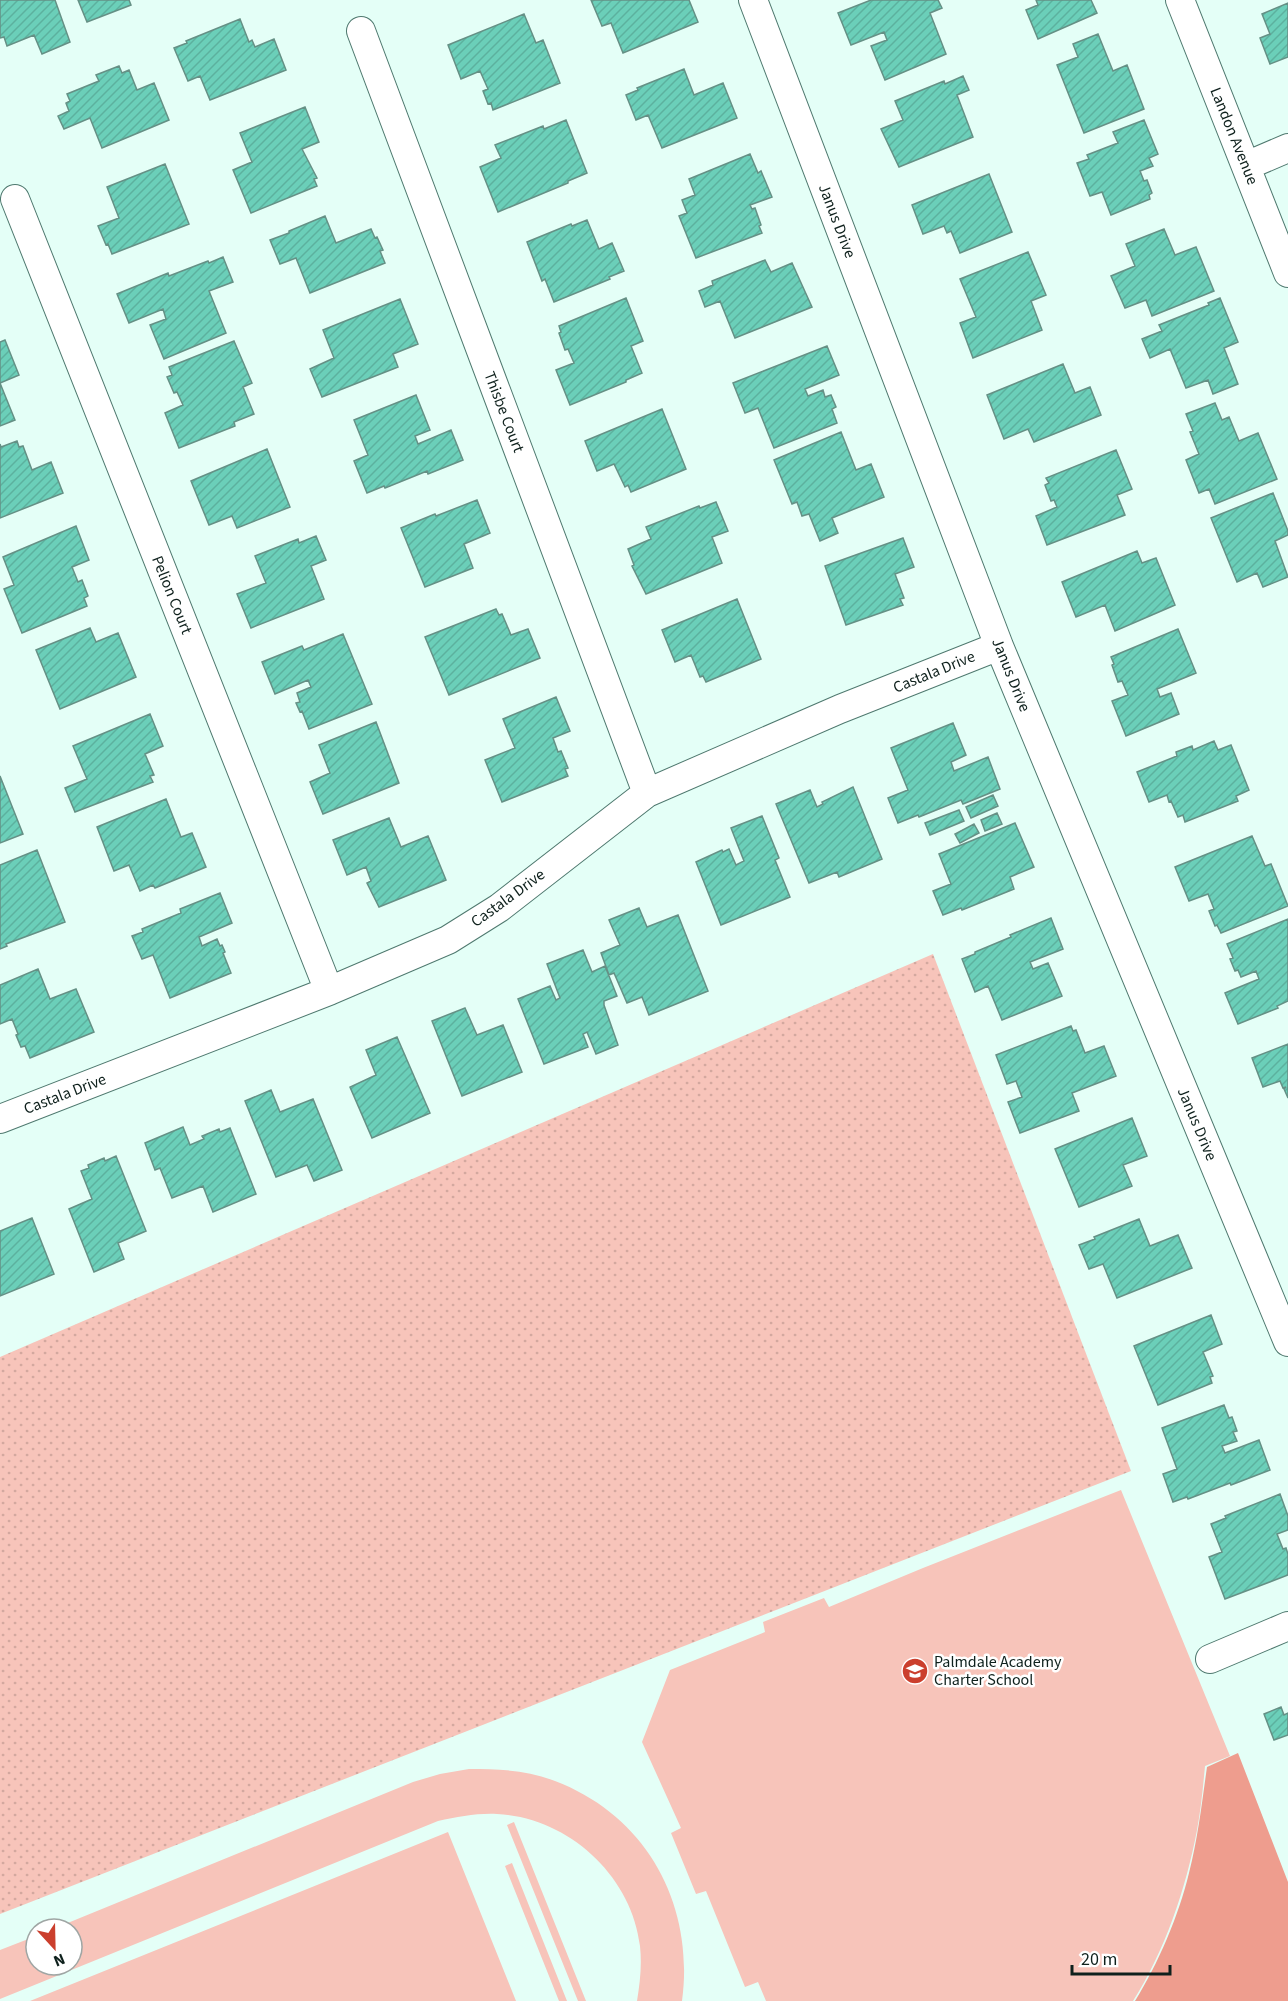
<svg xmlns="http://www.w3.org/2000/svg" width="1288" height="2001" viewBox="0 0 1288 2001" font-family="'Source Sans 3',sans-serif">
<style>
.grass{fill:url(#grass-dots)}
.garden{fill:#f7c4ba}
.water{fill:#ee9d8e}
.building{fill:url(#building-hatch);stroke:#659085;stroke-width:1.5}
.lines{fill:none;stroke-linecap:round;stroke-linejoin:round}
.minor-casing{stroke:#4f796f;stroke-width:30}
.minor{stroke:#fff;stroke-width:28}
.labels{text-anchor:middle;dominant-baseline:central;stroke-width:5;stroke-linejoin:round;paint-order:stroke}
.street-label{font-size:16px;fill:#0e201c;stroke:#fff}
.poi-label{font-size:16px;fill:#0e201c;stroke:#fff;text-anchor:start}
</style>
<defs>
<pattern id="grass-dots" width="8" height="8" patternUnits="userSpaceOnUse" patternTransform="scale(1.5)"><rect width="8" height="8" fill="#f7c4ba"/><path d="M2 2h.1M6 6h.1" fill="none" stroke="#d3a89f" stroke-width="1.8" stroke-linecap="round"/></pattern>
<pattern id="building-hatch" width="6" height="6" patternUnits="userSpaceOnUse" patternTransform="scale(1.5)"><rect width="6" height="6" fill="#6bcfb9"/><path d="M-1 1l2-2M0 6l6-6M5 7l2-2" fill="none" stroke="#5cb19e"/></pattern>
</defs>
<rect width="100%" height="100%" fill="#e4fff7"/>
<path class="grass" d="M933 954 1131 1471 0 1914V1357Z"/>
<path class="garden" d="M1121 1490 1230 1756 1205 1766C1203 1787 1201 1809 1197 1830 1186 1888 1165 1951 1133 2001H766L758 1982 745 1987 706 1891 696 1894 671 1833 681 1828 642 1742 670 1670 765 1632 763 1622 824 1598 829 1607 923 1568Z
M469 1769C498 1769 527 1770 555 1781 647 1816 695 1905 682 2001H637C640 1983 642 1965 640 1946 632 1876 568 1817 497 1814 477 1813 458 1817 438 1821L0 1999V1950L36 1936V1965H72V1929H53L413 1782 440 1774Z
M514 1822 586 2001H578L507 1825Z
M448 1832 516 2001H30Z
M512 1863 567 2001H559L505 1866Z"/>
<path class="water" d="M1238 1753 1288 1882V2001H1135C1158 1964 1179 1915 1189 1873 1198 1838 1202 1802 1207 1767Z"/>
<path class="building" d="M0 0H55L70 42 42 54 34 35 7 46 4 37 0 38Z
M78 0H129L131 5 87 22Z
M591 0H689L698 22 623 53 611 23 602 26Z
M871 0H938L942 8 930 13 946 54 885 80 871 46 887 40 884 32 851 45 838 13Z
M1036 0H1091L1097 13 1038 39 1026 10 1038 5Z
M1288 3V57L1270 64 1260 38 1270 34 1262 14Z
M524 14 536 43 543 40 560 83 493 110 491 103 488 104 483 91 488 89 480 71 461 79 448 45Z
M240 19 249 42 252 40 255 47 274 39 286 70 210 100 200 76 188 81 174 48 187 43 186 41Z
M1098 34 1113 71 1127 65 1144 109 1084 133 1057 65 1078 57 1073 44Z
M119 66 122 73 129 70 137 90 154 83 169 120 102 148 90 118 64 129 58 116 69 111 66 103 70 101 67 94 99 81 96 75Z
M684 69 694 95 723 83 737 118 662 148 648 115 636 120 626 95 638 90 637 88Z
M963 76 969 90 957 95 973 137 899 167 881 129 903 120 895 101 944 81 945 84Z
M305 107 319 142 302 149 317 178 314 179 317 186 251 213 233 170 252 162 240 133Z
M566 120 587 173 568 181V183L498 212 480 167 501 158 495 145 543 126 544 129Z
M1144 120 1158 154 1149 158 1153 166 1140 171 1144 181 1147 180 1152 193 1149 195 1150 199 1111 215 1102 192 1090 196 1077 163 1089 159 1087 155 1118 143 1113 132Z
M750 154 758 173 761 171 772 197 750 205 752 209 755 208 761 225 759 226 762 233 696 258 679 216 687 213 682 200 695 195 689 179Z
M165 164 189 224 112 254 108 244 106 245 98 226 119 218 107 187Z
M989 174 1012 232 960 253 951 231 947 233 944 226 923 234 912 205Z
M325 216 336 243 371 229 375 238 377 237 383 250 380 251 385 263 310 293 296 258 280 264 270 240 289 233V231Z
M587 220 599 249 612 243 624 271 609 277 610 279 554 302 545 279 542 281 527 242 571 224 572 226Z
M1164 229 1175 255 1196 247 1214 291 1152 316 1146 300 1125 308 1111 276 1135 266 1126 244Z
M1028 252 1046 295 1031 301 1042 330 973 358 960 323 976 317 960 279Z
M223 257 233 282 209 291 226 333 164 359 150 325 166 319 163 309 129 323 117 294 168 273 169 276 208 261 209 263Z
M765 260 771 272 792 263 812 307 735 338 720 301 705 307 699 291 713 285 712 281Z
M626 298 643 341 631 346 642 373 626 380V382L570 405 556 370 574 363 568 349 565 350 559 333 561 332 559 326Z
M1220 298 1238 342 1224 348 1238 384 1213 394 1208 380 1186 388 1170 349 1150 358 1142 339 1162 331 1159 325 1209 305 1208 303Z
M400 299 418 344 393 354 398 367 322 397 310 369 334 358 323 330Z
M5 340 19 375 0 383 15 420 0 426V342Z
M234 341 252 383 243 387 254 414 234 422 235 426 179 448 165 413 183 405 177 392 174 393 167 377 172 375 169 367Z
M827 346 839 375 805 389 808 396 823 390 825 397 831 395 836 407 832 409 837 423 774 448 758 408 745 413 733 383Z
M1063 364 1075 393 1090 387 1101 415 1034 442 1028 429 1004 439 987 395Z
M416 395 430 430 415 436 418 444 451 430 463 460 428 474 427 471 385 488 384 486 367 493 354 461 368 455 354 420Z
M1215 403 1222 420 1229 417 1239 441 1258 433 1277 479 1215 504 1209 489 1199 493 1186 460 1199 454 1190 432 1193 431 1186 414Z
M662 409 686 469 631 492 628 485 625 487 614 464 597 471 585 441Z
M841 432 856 470 871 464 884 497 832 518 838 533 820 541 809 514 802 516 797 502 792 504 774 460Z
M17 441 19 447 23 446 32 470 51 462 63 493 0 518V444L1 447Z
M267 449 290 507 237 528 232 516 209 525 191 481Z
M1116 450 1132 489 1117 495 1125 515 1047 545 1036 516 1057 507 1054 500 1051 501 1045 485 1049 483 1046 478Z
M1273 493 1288 531V535L1275 541 1288 577 1263 587 1257 573 1237 582 1211 518Z
M477 500 490 533 464 544 473 568 425 587 401 528 435 514 436 516Z
M716 502 728 531 712 537 722 563 646 594 632 566 634 565 628 549 651 539 646 527 699 506 700 508Z
M76 526 89 560 72 567 78 582 82 580 88 596 84 598 87 606 22 633 4 589 14 585 3 557Z
M316 536 326 560 311 566 324 599 251 628 237 594 266 583 255 556 298 539 299 543Z
M903 538 914 567 895 574 904 598 900 599 903 605 846 625 825 566Z
M1137 551 1142 563 1156 558 1175 605 1115 631 1105 605 1076 617 1062 582Z
M737 599 761 659 706 682 703 676 700 677 691 655 675 662 662 630Z
M496 609 499 615 502 614 511 635 528 629 540 658 449 695 425 637Z
M90 628 96 642 118 633 136 677 60 709 36 650Z
M1178 629 1196 673 1157 689 1160 697 1171 693 1179 714 1126 736 1112 701 1128 695 1122 681 1118 682 1112 665 1114 664 1111 657Z
M343 634 372 704 309 729 302 711 300 712 296 703 300 702 297 693 311 687 308 680 275 694 262 662 302 646 304 650Z
M556 697 570 731 553 738 558 752 561 751 568 768 565 769 568 776 502 802 485 760 515 748 503 719Z
M150 714 163 746 145 754 154 775 150 776 153 782 75 812 65 788 87 779 73 746Z
M376 722 399 783 323 814 310 782 330 773 319 745Z
M953 723 966 755 951 762 954 771 988 757 1000 789 963 804 961 800 919 817 918 815 898 823 888 798 908 790 891 748Z
M1214 741 1218 750 1231 745 1249 790 1236 796 1238 801 1185 822 1183 815 1178 817 1171 801 1169 802 1167 795 1149 802 1137 772 1177 756 1176 752 1192 746 1193 750Z
M0 776 23 834 0 843Z
M853 787 882 859 839 877 837 872 809 883 776 804 810 790 817 807 823 804 822 802Z
M993 795 998 806 971 818 966 807Z
M166 799 181 837 192 833 206 867 155 888 153 885 140 891 129 865 114 871 97 827Z
M959 810 964 821 930 835 925 823Z
M997 813 1002 824 985 831 981 820Z
M762 816 779 858 775 860 790 897 721 925 696 862 722 850 723 852 729 849 736 865 744 861 731 828Z
M389 818 401 847 428 836 446 880 379 907 367 883 371 881 366 867 347 875 333 840Z
M1015 823 1034 867 1010 877 1014 889 962 910 961 908 943 915 933 891 951 884 939 854Z
M974 824 979 833 960 843 955 834Z
M1252 836 1265 866 1271 864 1288 906 1221 933 1217 925 1215 926 1209 911 1214 909 1208 894 1189 901 1175 867Z
M37 850 65 922 6 944 7 946 0 949V865Z
M220 893 232 923 199 937 202 946 217 939 220 946 222 945 225 952 223 953 231 973 170 998 153 955 142 959 132 936 143 932 142 929 181 913 180 909Z
M639 908 647 927 678 915 708 991 649 1015 642 997 627 1003 614 973 609 975 601 953 620 945 609 920Z
M1051 918 1063 949 1030 962 1033 969 1048 963 1062 996 1002 1020 988 986 975 992 962 959 975 954V952L1011 937 1010 935Z
M1288 919V1001L1277 1006 1278 1008 1238 1024 1225 993 1259 979 1256 971 1241 977 1238 970 1235 971 1230 959 1233 958 1227 944Z
M583 950 592 972 605 966 617 996 604 1001V1005L618 1045 596 1054 587 1032 583 1034 588 1047 544 1064 518 999 550 986 556 1000 560 998 547 964Z
M38 969 50 999 76 989 94 1032 30 1058 25 1046 21 1047 16 1035 18 1034 12 1019 0 1024V985Z
M465 1008 477 1035 503 1025 522 1072 462 1096 432 1021Z
M1071 1026 1073 1031 1076 1030 1085 1053 1104 1046 1116 1076 1072 1093 1079 1111 1020 1133 1008 1102 1022 1097 1016 1081 1007 1084 996 1055Z
M397 1037 430 1113 372 1138 350 1087 376 1075 366 1050Z
M1288 1044V1098L1284 1089 1286 1087 1283 1088 1280 1081 1263 1087 1252 1058Z
M271 1090 280 1112 313 1099 342 1170 314 1181 307 1165 276 1177 245 1101Z
M1132 1118 1147 1156 1123 1165 1132 1186 1079 1207 1055 1149Z
M183 1127 190 1145 204 1139 202 1136 219 1129 220 1132 230 1128 256 1194 213 1212 203 1186 172 1198 160 1168 155 1170 145 1143Z
M116 1156 146 1231 118 1243 124 1259 94 1272 69 1209 92 1199 81 1171 89 1168 88 1165 104 1158 105 1161Z
M32 1218 54 1274 0 1296V1231Z
M1139 1219 1150 1246 1178 1235 1192 1268 1117 1298 1103 1264 1089 1269 1079 1245 1095 1239 1094 1237Z
M1211 1315 1222 1344 1203 1352 1213 1376 1210 1377 1212 1383 1158 1405 1134 1346Z
M1224 1405 1229 1418 1232 1417 1237 1431 1233 1432 1237 1441 1222 1446 1225 1453 1259 1440 1270 1470 1231 1485 1230 1483 1188 1499 1187 1497 1173 1502 1163 1474 1177 1469 1162 1428Z
M1280 1494 1288 1516V1530L1277 1534 1283 1549 1286 1548 1288 1554V1575L1225 1599 1209 1557 1222 1552 1211 1524 1226 1518 1225 1516Z
M1281 1707 1284 1715 1288 1713V1735L1274 1740 1264 1714Z"/>
<g class="lines">
<defs>
<path id="minor" d="M753 0 999 646 1288 1342
M1180 0 1288 273
M361 31 647 793
M1246 166 1288 148
M15 199 329 991
M0 1119 329 991 448 940 499 908 647 793 840 709 999 646
M1210 1659 1288 1626"/>
</defs>
<use href="#minor" class="minor-casing"/>
<use href="#minor" class="minor"/>
</g>
<defs>
<symbol id="school-disc" viewBox="-11 -11 22 22"><circle r="9.5" fill="#cb3f2d" stroke="#fff"/><path d="M0-5L7-2L0 1L-7-2ZM-4 1L0 2.5L4 1V4Q0 6-4 4Z" fill="#fff"/></symbol>
</defs>
<g fill-rule="evenodd">
<use href="#school-disc" x="900" y="1656" width="30" height="30"/>
</g>
<g class="labels">
<g class="street-label">
<text transform="translate(1234 136) rotate(68)">Landon Avenue</text>
<text transform="translate(837 221) rotate(69)">Janus Drive</text>
<text transform="translate(504 412) rotate(69)">Thisbe Court</text>
<text transform="translate(172 595) rotate(68)">Pelion Court</text>
<text transform="translate(934 672) rotate(-22)">Castala Drive</text>
<text transform="translate(1011 675) rotate(68)">Janus Drive</text>
<text transform="translate(508 898) rotate(-36)">Castala Drive</text>
<text transform="translate(65 1094) rotate(-21)">Castala Drive</text>
<text transform="translate(1197 1124) rotate(67)">Janus Drive</text>
</g>
<g class="poi-label">
<text x="934" y="1662">Palmdale Academy<tspan x="934" dy="18">Charter School</tspan></text>
</g>
</g>
<g transform="translate(54 1947) rotate(158)"><circle r="28" fill="#ffffff" stroke="#9fa6a4" stroke-width="1.5"/>
<path d="M0-4.5L10 22L0 15L-10 22Z" fill="#cb3f2d"/>
<text y="-9" font-size="16" font-weight="bold" text-anchor="middle" fill="#0e201c">N</text>
</g>
<path d="M1072 1965v9h98v-9" fill="none" stroke="#0e201c" stroke-width="3"/>
<text x="1081" y="1965" font-size="18" fill="#0e201c" stroke="#ffffff" stroke-width="4.5" paint-order="stroke">20 m</text>
</svg>
